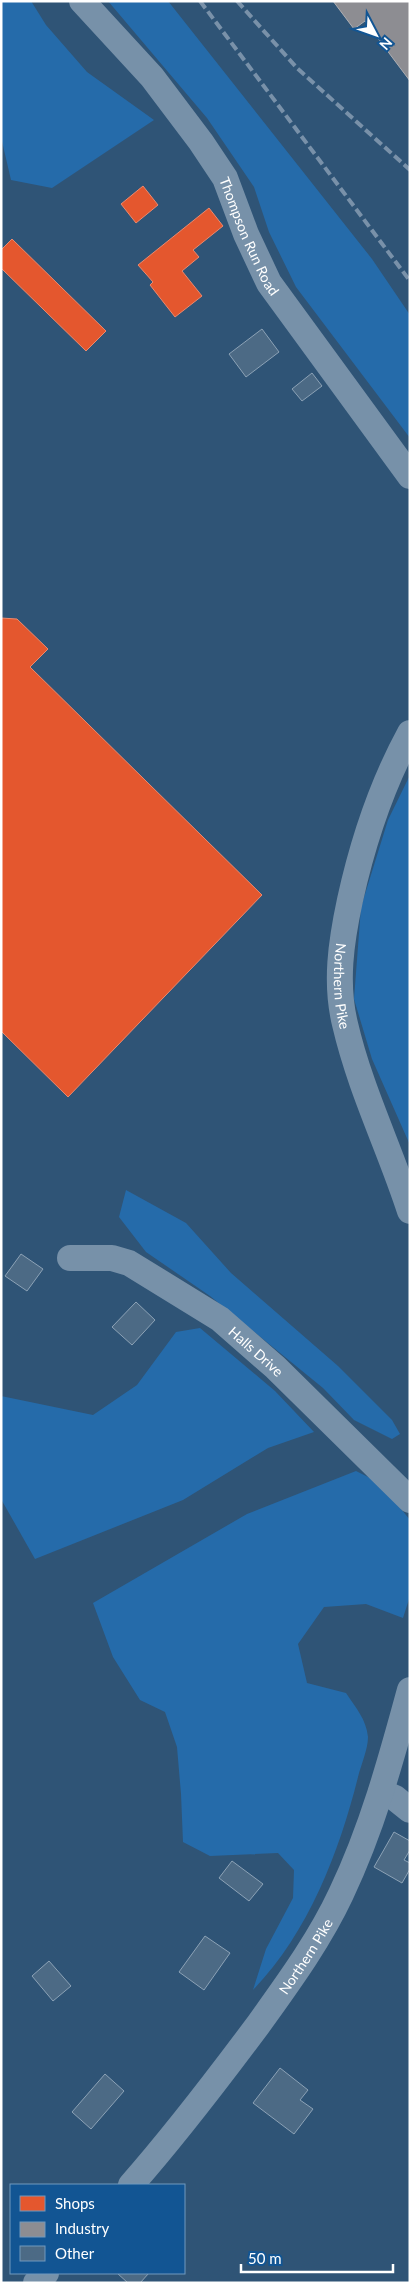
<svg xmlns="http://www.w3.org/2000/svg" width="411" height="2284" viewBox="0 0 411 2284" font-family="Lato,sans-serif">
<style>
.green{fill:#256baa}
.shops{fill:#e4572e;stroke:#ec896d}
.industry{fill:#8d8d92;stroke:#afafb3}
.building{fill:#4c6a85;stroke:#8ca2b6}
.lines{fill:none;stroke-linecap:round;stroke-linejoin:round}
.minor{stroke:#7791a9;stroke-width:26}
.rail{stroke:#7991a9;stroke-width:4;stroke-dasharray:9 4;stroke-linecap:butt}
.labels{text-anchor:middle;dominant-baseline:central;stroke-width:5;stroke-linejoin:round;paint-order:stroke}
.street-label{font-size:14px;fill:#fff;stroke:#125593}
</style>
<rect width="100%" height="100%" fill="#2f5476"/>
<path class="green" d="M1 1H31L46 25 87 72 154 120 52 188 11 180 1 137Z
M108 1H168L372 259 410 315V438L296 287 269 232 254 187 207 118Z
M410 775V1145L372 1059 354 999 361 907 388 820Z
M126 1190 186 1223 231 1273 338 1366 392 1420 400 1434 392 1439 354 1420 323 1388 210 1296 146 1252 119 1217Z
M200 1328 275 1391 314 1432 268 1448 183 1500 35 1559 1 1499V1396L93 1415 137 1385 176 1332Z
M356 1471 380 1483 410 1520V1596L403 1618 366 1604 324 1607 298 1644 307 1683 346 1693C356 1708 366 1719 368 1737 368 1749 361 1765 358 1777 339 1853 308 1933 253 1990L266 1949 293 1898 294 1870 278 1853 210 1856 183 1842 181 1794 177 1747 165 1712 140 1700 113 1657 93 1603 247 1514Z"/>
<path class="shops" d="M143 186 158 205 136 223 121 204Z
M209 208 223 226 193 250 199 257 182 271 202 296 175 317 150 285 153 282 138 265Z
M12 239 106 331 86 351 1 268V250Z
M1 618 17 619 48 649 30 667 262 895 68 1097 1 1031Z"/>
<path class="industry" d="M333 1H410V81L365 21 354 29Z"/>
<path class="building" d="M262 329 279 352 246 377 229 354Z
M312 373 322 386 302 401 292 389Z
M21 1254 43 1269 27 1291 5 1276Z
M136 1302 155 1320 132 1345 112 1327Z
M394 1832 410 1841V1850L404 1860 410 1863V1869L402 1883 374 1867Z
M232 1861 263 1884 249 1901 219 1878Z
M205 1936 230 1953 204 1990 179 1972Z
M49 1961 71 1986 53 2001 32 1976Z
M280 2068 308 2090 300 2100 313 2109 294 2134 253 2103Z
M105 2074 124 2091 91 2129 72 2112Z
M117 2273H149L140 2283H128Z"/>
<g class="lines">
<g class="minor">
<path id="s1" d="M82 1 152 77 201 142 225 178 246 234 269 283 410 476"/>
<path id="s2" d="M410 733C381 786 363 841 350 900 341 942 335 983 345 1024 360 1089 390 1149 410 1211"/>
<path id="s3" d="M70 1258H112L129 1263 220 1319 275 1367 410 1500"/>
<path d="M381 1792 395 1798 410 1810"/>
<path id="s4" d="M131 2185C176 2134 217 2080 258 2025 288 1983 319 1941 341 1894 372 1829 391 1760 410 1690"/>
<path d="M36 2283 46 2273"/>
</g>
<path class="rail" d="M200 1 410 281
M237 1 297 68 410 170"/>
</g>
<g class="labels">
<g class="street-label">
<text stroke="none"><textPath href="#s1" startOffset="291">Thompson Run Road</textPath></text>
<text stroke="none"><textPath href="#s2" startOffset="265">Northern Pike</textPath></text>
<text stroke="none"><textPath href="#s3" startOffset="215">Halls Drive</textPath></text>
<text stroke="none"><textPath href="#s4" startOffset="288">Northern Pike</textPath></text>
</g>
</g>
<rect width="411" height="2284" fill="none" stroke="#ffffff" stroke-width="5"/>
<rect x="10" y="2184" width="175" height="90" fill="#125593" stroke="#7199be"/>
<rect x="20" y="2196" width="25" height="15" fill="#e4572e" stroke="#7199be"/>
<text x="55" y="2209" font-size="15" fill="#ffffff">Shops</text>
<rect x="20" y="2222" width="25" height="15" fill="#8d8d92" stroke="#7199be"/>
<text x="55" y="2234" font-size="15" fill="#ffffff">Industry</text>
<rect x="20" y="2246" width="25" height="15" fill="#4c6a85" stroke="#7199be"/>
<text x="55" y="2259" font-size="15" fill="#ffffff">Other</text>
<g transform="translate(376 35) rotate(131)" stroke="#125593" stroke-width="4" paint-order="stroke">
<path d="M0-4L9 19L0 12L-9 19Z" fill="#ffffff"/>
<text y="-8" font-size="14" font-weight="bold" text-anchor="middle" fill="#ffffff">N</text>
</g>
<path d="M241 2264v8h152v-8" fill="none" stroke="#ffffff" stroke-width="2.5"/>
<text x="248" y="2264" font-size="15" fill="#ffffff" stroke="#125593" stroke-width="4" paint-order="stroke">50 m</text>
</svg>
